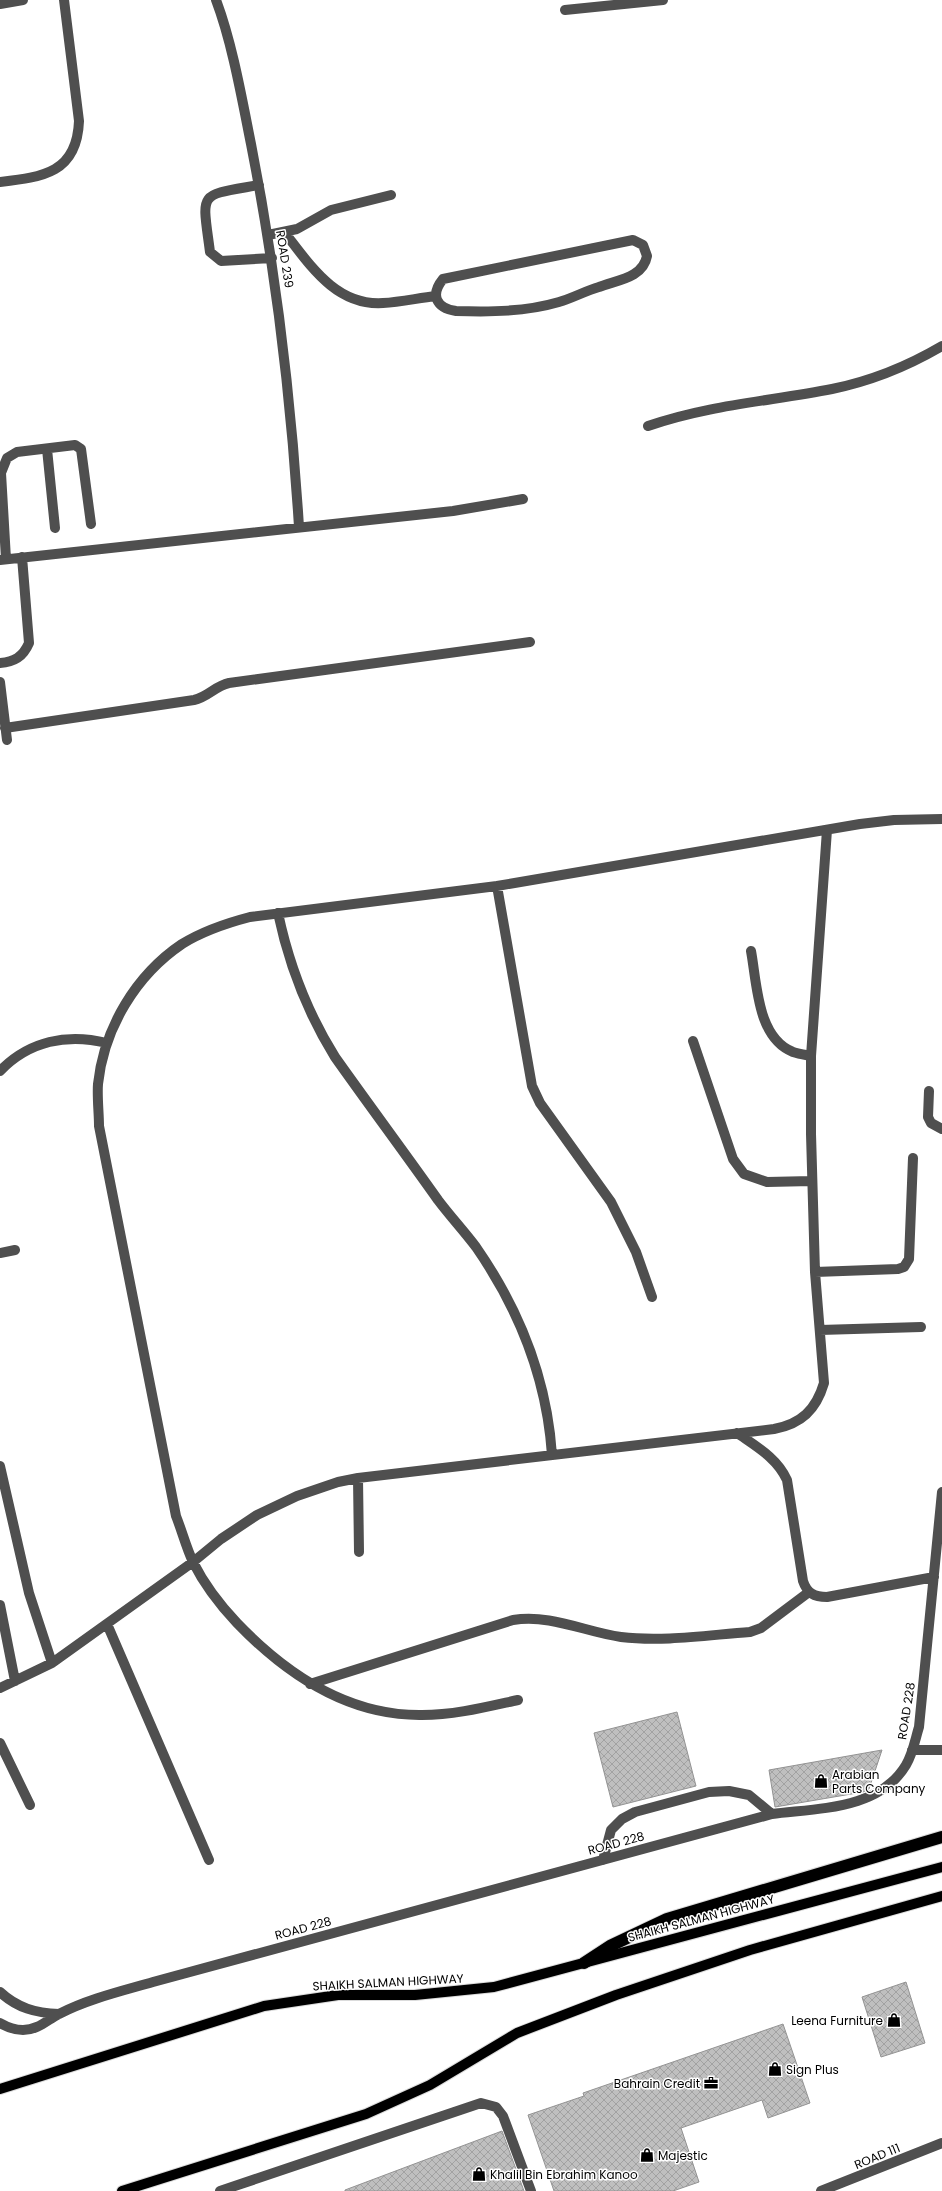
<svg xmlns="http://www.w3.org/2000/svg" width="942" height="2191" viewBox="0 0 942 2191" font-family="Poppins,sans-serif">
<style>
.building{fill:url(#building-cross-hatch);stroke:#939393}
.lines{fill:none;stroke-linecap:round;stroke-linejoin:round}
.major-casing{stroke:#dbdbdb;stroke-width:12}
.highway-casing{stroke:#dbdbdb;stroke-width:14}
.minor{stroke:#4f4f4f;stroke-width:10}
.major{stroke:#000;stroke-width:10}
.highway{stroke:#000;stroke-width:12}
.labels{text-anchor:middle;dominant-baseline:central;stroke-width:3;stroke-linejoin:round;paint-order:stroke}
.street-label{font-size:12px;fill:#000;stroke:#fff}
.poi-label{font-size:12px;fill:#000;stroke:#fff;text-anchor:start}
</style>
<defs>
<pattern id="building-cross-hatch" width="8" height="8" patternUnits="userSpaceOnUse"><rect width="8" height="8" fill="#bfbfbf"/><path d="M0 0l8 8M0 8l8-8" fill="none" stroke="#a2a2a2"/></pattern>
</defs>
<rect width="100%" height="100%" fill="#fff"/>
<path class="building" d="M677 1712 696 1786 613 1807 594 1733Z
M882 1750 869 1789 863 1792 775 1807 769 1770Z
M906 1982 925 2043 881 2057 862 1997Z
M783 2024 810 2103 768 2118 762 2100 681 2128 699 2182 673 2191H554L528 2115 584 2096 583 2093Z
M502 2131 524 2191H345V2190Z"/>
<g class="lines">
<defs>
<path id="major" d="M0 2089 264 2006 338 1995H415L494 1987 942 1867
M122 2191 366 2114 430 2085 517 2033 616 1995 750 1950 942 1896"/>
<path id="highway" d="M584 1963 610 1946 667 1919 942 1837"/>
</defs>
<use href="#major" class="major-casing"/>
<use href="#highway" class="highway-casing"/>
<path class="minor" d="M216 0C232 42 242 99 251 144 276 271 291 398 299 527
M0 4 23 0
M565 10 663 0
M0 182C43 177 77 173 79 121L64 0
M259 185C197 196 202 190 210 252L221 261 272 258
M285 233C310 265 336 306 383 303 401 302 418 298 436 296
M268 235 297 229 331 210 391 195
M633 240 643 245 647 256C643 278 617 280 599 287 585 291 573 298 559 302 525 312 491 312 456 311 436 308 430 295 443 279Z
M648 426C708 405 771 401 832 389 871 381 908 366 942 346
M47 449 55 528
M6 559 1 473 7 458 17 452 75 445 81 449 91 524
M0 560 453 511 523 499
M0 663C14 662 23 657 29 643L22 557
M0 682 7 740
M5 728 194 700C208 697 215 686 229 683L530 642
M497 886 532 1086 540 1103 611 1202 636 1252 652 1297
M278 913C289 965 307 1012 335 1057 369 1105 404 1152 438 1200 450 1216 464 1231 476 1247 519 1309 547 1380 552 1455
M751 951C757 983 757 1038 793 1052 799 1054 806 1055 811 1056
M693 1041 733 1159 744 1174 767 1182 812 1181
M0 1071C29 1041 67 1033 107 1043
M929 1091 928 1117 931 1123 942 1129
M0 1253 15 1250
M815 1272 898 1269 904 1267 909 1259 913 1158
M820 1330 921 1327
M737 1433C757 1447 777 1458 787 1480L803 1581C807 1593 814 1597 827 1597L934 1577
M0 1466 29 1593 52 1663
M358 1478 359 1552
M0 1605 15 1681
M107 1624 209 1860
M310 1684 513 1620C551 1614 585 1632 621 1637 663 1642 708 1635 750 1632L761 1628 809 1592
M0 1688 52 1663 193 1562 221 1539 257 1515 297 1496 338 1482 358 1478 774 1429C801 1424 816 1410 824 1383L815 1272 811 1134V1056L827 830
M518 1700C486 1707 455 1715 422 1715 349 1716 286 1674 237 1623 220 1605 204 1584 193 1562 186 1547 182 1531 176 1516L99 1126C99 1113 97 1097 98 1084 104 1028 136 975 182 944 203 931 227 923 250 917L497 886 860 824 894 820 942 819
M0 1743 30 1805
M912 1750H942
M603 1860 611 1830 622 1819 635 1812 709 1792 729 1791 749 1795 772 1814
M0 1992C17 2008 36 2013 59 2014
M0 2023C7 2027 15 2030 23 2030 38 2030 47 2020 59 2014 88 1999 122 1991 153 1982L772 1814C818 1808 879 1810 906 1765 913 1753 915 1740 919 1727L942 1492
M220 2191 481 2103 496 2107 503 2116 531 2191
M821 2191 942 2143"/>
<use href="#major" class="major"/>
<use href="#highway" class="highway"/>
</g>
<defs>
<symbol id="shop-bare" viewBox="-9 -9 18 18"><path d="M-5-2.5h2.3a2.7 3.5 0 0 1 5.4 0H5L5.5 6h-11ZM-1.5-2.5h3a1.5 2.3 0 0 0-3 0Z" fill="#000" stroke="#fff" stroke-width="2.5" paint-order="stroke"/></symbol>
<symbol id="office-bare" viewBox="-9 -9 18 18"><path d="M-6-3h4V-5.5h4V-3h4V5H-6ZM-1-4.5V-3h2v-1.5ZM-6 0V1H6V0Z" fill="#000" stroke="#fff" stroke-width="2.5" paint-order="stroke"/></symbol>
</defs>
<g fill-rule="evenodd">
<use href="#shop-bare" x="811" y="1771" width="20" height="20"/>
<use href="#shop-bare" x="884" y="2010" width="20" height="20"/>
<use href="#shop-bare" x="765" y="2059" width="20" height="20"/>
<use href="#office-bare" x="701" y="2073" width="20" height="20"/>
<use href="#shop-bare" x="637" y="2145" width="20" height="20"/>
<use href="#shop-bare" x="469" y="2164" width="20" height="20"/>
</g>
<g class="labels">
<g class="street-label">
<text transform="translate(285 259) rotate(81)">ROAD 239</text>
<text transform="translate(906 1711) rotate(-81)">ROAD 228</text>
<text transform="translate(616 1843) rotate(-15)">ROAD 228</text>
<text transform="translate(701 1918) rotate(-15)">SHAIKH SALMAN HIGHWAY</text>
<text transform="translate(303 1928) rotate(-15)">ROAD 228</text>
<text transform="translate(388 1982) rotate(-3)">SHAIKH SALMAN HIGHWAY</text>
<text transform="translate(877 2156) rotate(-22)">ROAD 111</text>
</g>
<g class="poi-label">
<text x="832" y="1774">Arabian<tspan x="832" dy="14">Parts Company</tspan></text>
<text x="883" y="2020" text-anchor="end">Leena Furniture</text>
<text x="786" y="2069">Sign Plus</text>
<text x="700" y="2083" text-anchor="end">Bahrain Credit</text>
<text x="658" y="2155">Majestic</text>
<text x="490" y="2174">Khalil Bin Ebrahim Kanoo</text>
</g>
</g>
</svg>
